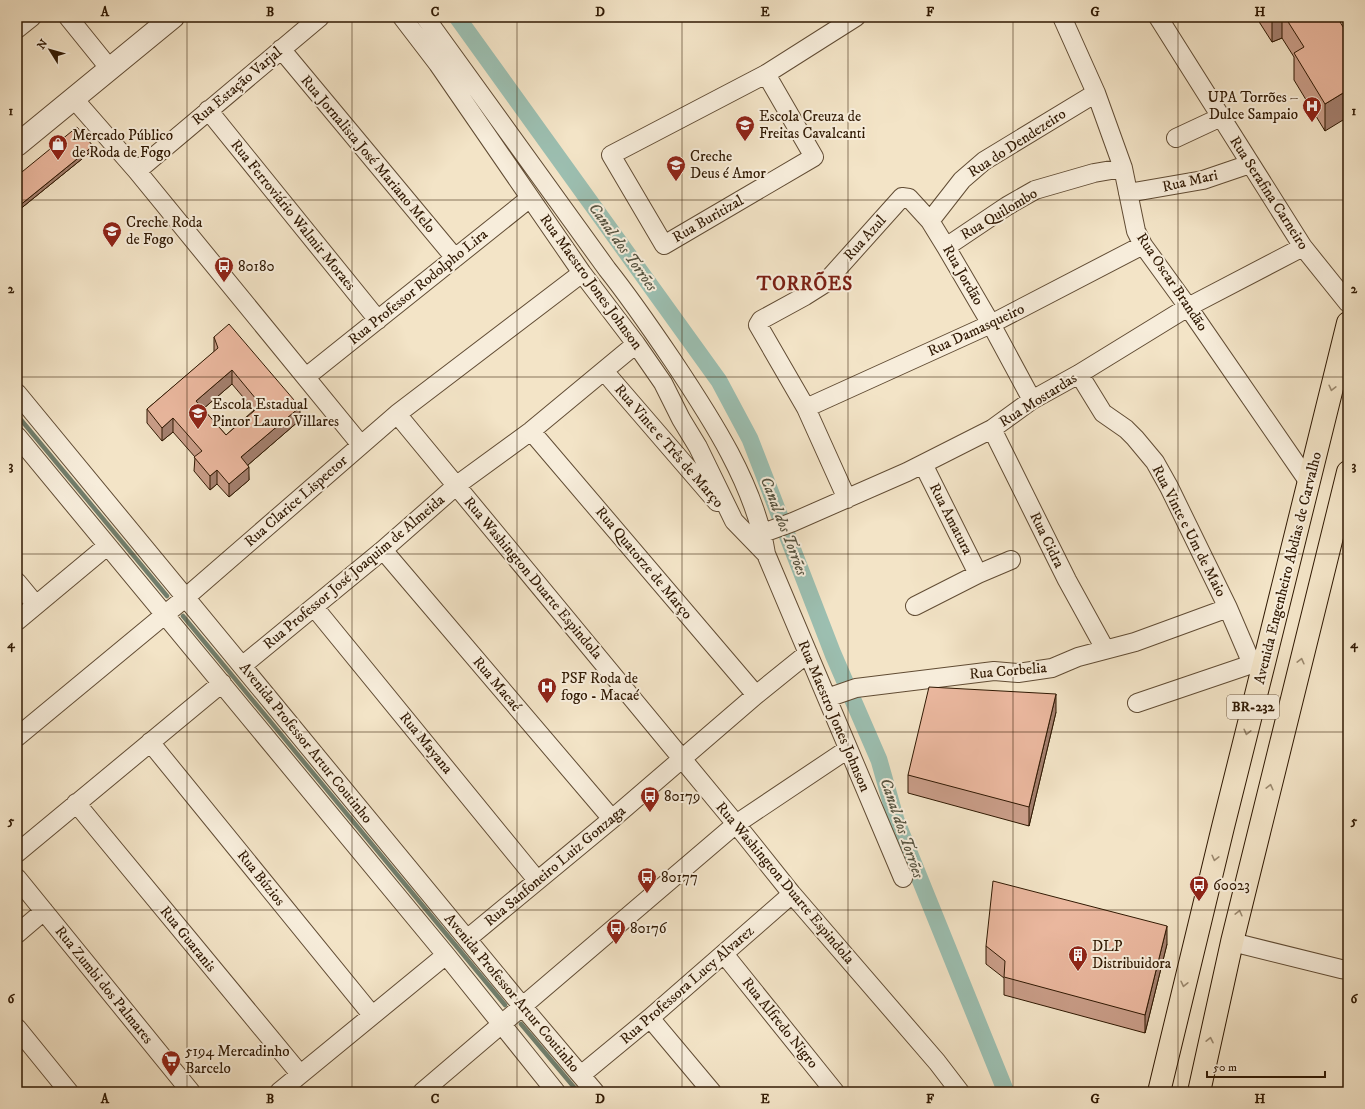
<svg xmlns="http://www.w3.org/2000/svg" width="1365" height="1109" viewBox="0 0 1365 1109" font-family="'IM FELL DW Pica',serif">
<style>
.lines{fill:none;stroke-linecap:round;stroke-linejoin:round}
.stream{stroke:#717d6b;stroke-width:4.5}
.canal{stroke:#9cbfb1;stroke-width:17}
.minor-casing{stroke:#614c34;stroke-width:20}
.tertiary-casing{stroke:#614c34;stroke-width:24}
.trunk-casing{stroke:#301903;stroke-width:24}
.minor{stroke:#f7eddb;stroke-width:18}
.tertiary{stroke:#f7eddb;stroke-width:22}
.trunk{stroke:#f3e4c7;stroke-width:22}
.wall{fill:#c99d88;stroke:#301903;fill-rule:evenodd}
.shaded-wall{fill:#a4806f;stroke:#301903}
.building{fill:#eab79e;stroke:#301903;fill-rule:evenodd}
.oneway{stroke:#9b896f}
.grid{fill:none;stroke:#301903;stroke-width:1;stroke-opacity:0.55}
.labels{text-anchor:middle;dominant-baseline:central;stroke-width:4;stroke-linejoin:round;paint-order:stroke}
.shield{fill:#f7eddb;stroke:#6c5944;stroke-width:1}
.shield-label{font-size:14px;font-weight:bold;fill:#301903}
.street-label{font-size:15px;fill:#301903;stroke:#f7eddb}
.poi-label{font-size:15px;fill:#301903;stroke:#f7eddb;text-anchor:start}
.water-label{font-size:16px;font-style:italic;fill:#565340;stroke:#f7eddb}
.district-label{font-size:19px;font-weight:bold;letter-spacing:1px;fill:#7a1f14;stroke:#f7eddb}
.neatline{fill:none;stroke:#301903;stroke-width:1.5}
.grid-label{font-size:13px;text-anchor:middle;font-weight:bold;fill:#301903}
</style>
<rect width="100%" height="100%" fill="#f3e4c7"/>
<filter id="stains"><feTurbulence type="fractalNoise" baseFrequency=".005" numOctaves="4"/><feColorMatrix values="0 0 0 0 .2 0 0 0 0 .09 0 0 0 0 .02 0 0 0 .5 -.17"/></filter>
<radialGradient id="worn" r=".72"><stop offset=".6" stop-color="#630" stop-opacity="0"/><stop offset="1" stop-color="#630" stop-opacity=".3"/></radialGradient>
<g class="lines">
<path class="stream" d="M17 415 167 596
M183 616 505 1005
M521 1024 578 1092"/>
<path class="canal" d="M457 17 719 381 750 439 833 654 879 760 896 820 1006 1092"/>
<defs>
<path id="minor" d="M68 17 110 69
M402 17 438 64 582 273 636 344 663 383 681 419 698 447 734 521 766 554
M425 17 607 269C631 299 652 330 673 361 711 418 755 485 766 554L903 878
M1062 17 1096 93 1123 168 1136 231 1143 245 1188 307 1308 481
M1158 17 1303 247 1348 303
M17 29 32 17
M281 49 455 258
M766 74 814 157 664 245 611 155 766 74 856 17
M74 99 137 171 361 445
M208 110 378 320
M1176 138 1221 117
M137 171 320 17
M1128 193 1203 180 1250 164
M930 221 962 180 984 161 1096 93
M946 247 1007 206 1035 190 1094 173 1123 168
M604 371 717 502
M1079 374 1103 413 1126 429 1135 438 1155 462 1169 487 1228 608 1252 664 1264 663
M306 377 530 198
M17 393 523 1007 595 1092
M806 408 991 324 1143 245
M397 414 736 824 792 894 937 1062 960 1092
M992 429 1067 580 1105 649
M531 431 756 695
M17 436 446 955 556 1092
M923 464 978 574
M847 499 806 408 758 325 761 320 805 296 824 284 902 197 909 198 930 221 946 247 991 324 1032 400
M763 533 793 522 907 472 992 429 1032 400 1079 374 1188 307 1303 247
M383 550 612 819
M17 582 36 605
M915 606 978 574 1011 560
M314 607 537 880
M17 621 107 546
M242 666 383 550 457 485 531 431 636 344
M827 698 856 688 994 671 1018 673 1052 668 1078 657 1135 642 1228 608
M1137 703 1252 664
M17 737 185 598 397 414 582 273
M150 742 372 1015
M76 803 300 1074
M17 853 222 683
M17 878 191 1092
M17 934 44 911
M467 939 612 819 756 695 808 653
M1232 942 1341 969 1348 970
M724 954 835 1092
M650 1018 712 1092
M17 1028 69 1092
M581 1075 650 1018 792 894
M279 1092 446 955
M422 1092 736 824 848 749"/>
<path id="tertiary" d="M17 145 173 17"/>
<path id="trunk" d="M1159 1092 1223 827 1264 663 1348 323
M1199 1092 1232 942 1348 472"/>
</defs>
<use href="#minor" class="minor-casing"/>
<use href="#tertiary" class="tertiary-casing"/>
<use href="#trunk" class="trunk-casing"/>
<use href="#minor" class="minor"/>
<use href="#tertiary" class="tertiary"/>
<use href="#trunk" class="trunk"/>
</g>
<path class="wall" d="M1256 17H1337L1325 131 1294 80V57L1282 38 1272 42Z
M93 150 19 210 17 207V176Z
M214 337 300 420 248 465 249 480 229 497 217 484 210 490 194 471 195 457 173 432 162 441 147 423V409L214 352ZM232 384 254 410 226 435 203 409Z
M1056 712 1029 826 908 793V775Z
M1167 944 1145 1033 1004 995V978L986 964V946Z"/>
<path class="shaded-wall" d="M1272 17H1282V38L1272 42Z
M1348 90V117L1325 131V104Z
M93 146V150L19 210V206Z
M232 370V384L196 415V401Z
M300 407V420L241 471V457Z
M173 418V432L162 441V428Z
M249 467V480L229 497V484Z
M217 470V484L210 490V476Z
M1056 694V712L1029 826V807Z
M1167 926V944L1145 1033V1015Z"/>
<path class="building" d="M1285 17H1337L1348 35V90L1325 104 1294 53 1304 47Z
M77 127 93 146 19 206 17 203V176Z
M229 324 300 407 241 457 249 467 229 484 217 470 210 476 194 457 202 451 173 418 162 428 147 409 218 348 214 337ZM232 370 261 405 226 435 196 401Z
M929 687 1056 694 1029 807 908 775Z
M993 881 1167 926 1145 1015 1004 977 1005 961 986 946Z"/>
<defs><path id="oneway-chevron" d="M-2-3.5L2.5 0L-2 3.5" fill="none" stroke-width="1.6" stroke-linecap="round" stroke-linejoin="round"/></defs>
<g class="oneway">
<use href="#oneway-chevron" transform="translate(1332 388) rotate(104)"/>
<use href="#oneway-chevron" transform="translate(1301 661) rotate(-76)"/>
<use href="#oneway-chevron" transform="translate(1247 732) rotate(104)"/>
<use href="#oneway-chevron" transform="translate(1270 787) rotate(-76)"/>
<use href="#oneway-chevron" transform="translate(1215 858) rotate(104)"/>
<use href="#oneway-chevron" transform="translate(1239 913) rotate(-76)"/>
<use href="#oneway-chevron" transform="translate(1184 984) rotate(103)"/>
<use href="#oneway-chevron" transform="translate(1210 1040) rotate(-78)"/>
</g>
<path class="grid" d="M187 17V1092M352 17V1092M517 17V1092M682 17V1092M848 17V1092M1013 17V1092M1178 17V1092M17 200H1348M17 377H1348M17 554H1348M17 732H1348M17 910H1348"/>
<defs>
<symbol id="hospital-pin" viewBox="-11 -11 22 30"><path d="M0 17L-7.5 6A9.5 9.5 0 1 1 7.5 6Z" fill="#8f2418" stroke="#f7eddb"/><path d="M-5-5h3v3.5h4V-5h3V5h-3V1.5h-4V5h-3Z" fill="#fff"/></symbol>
<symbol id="school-pin" viewBox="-11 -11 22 30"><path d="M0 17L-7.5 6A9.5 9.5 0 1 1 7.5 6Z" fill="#8f2418" stroke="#f7eddb"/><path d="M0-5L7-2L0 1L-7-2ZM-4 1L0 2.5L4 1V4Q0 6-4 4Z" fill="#fff"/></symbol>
<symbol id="shop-pin" viewBox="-11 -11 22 30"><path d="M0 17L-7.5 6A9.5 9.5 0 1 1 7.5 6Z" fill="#8f2418" stroke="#f7eddb"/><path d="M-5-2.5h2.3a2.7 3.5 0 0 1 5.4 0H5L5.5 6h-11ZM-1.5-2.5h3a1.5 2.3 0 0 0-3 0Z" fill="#fff"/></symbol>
<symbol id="bus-pin" viewBox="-11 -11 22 30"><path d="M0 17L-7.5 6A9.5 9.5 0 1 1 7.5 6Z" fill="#8f2418" stroke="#f7eddb"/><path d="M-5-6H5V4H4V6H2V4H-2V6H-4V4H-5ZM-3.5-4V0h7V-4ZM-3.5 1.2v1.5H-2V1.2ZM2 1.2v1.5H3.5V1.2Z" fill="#fff"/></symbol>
<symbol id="building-pin" viewBox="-11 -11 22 30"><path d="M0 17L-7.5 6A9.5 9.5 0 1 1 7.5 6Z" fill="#8f2418" stroke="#f7eddb"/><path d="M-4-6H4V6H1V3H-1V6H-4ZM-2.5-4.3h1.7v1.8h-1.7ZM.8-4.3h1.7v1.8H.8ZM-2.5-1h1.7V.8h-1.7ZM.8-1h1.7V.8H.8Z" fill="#fff"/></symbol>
<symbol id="supermarket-pin" viewBox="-11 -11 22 30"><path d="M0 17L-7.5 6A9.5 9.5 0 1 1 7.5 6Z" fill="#8f2418" stroke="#f7eddb"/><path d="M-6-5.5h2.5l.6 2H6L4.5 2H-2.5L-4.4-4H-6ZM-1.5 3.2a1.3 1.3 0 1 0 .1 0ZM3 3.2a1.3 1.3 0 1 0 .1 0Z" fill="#fff"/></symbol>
</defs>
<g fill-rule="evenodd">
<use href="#hospital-pin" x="1301" y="95" width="22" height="30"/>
<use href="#school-pin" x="734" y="114" width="22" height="30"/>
<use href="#shop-pin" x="47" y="133" width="22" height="30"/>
<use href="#school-pin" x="665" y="154" width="22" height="30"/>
<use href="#school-pin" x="101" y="220" width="22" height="30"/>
<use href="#bus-pin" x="213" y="255" width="22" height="30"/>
<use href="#school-pin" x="187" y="402" width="22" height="30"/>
<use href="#hospital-pin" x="536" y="676" width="22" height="30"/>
<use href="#bus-pin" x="639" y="785" width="22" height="30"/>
<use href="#bus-pin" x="636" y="866" width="22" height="30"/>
<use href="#bus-pin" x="1188" y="874" width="22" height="30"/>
<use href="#bus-pin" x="605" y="917" width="22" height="30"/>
<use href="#building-pin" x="1067" y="944" width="22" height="30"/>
<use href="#supermarket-pin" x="160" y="1049" width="22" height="30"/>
</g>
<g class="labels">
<rect class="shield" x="1227" y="695" width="52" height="24" rx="3"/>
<g class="shield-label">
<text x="1253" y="707">BR-232</text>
</g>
<g class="street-label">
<text transform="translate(237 86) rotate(-40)">Rua Estação Varjal</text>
<text transform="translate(1017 143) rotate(-33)">Rua do Dendezeiro</text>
<text transform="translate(368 154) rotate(50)">Rua Jornalista José Mariano Melo</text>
<text transform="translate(1190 181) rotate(-13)">Rua Mari</text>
<text transform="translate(1269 193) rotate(57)">Rua Serafina Carneiro</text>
<text transform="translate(999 214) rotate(-31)">Rua Quilombo</text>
<text transform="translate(293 215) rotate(51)">Rua Ferroviário Walmir Moraes</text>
<text transform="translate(708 219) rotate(-30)">Rua Buritizal</text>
<text transform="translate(865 238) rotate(-48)">Rua Azul</text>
<text transform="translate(963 275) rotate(60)">Rua Jordão</text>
<text transform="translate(591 282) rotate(54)">Rua Maestro Jones Johnson</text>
<text transform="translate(1172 282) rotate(56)">Rua Oscar Brandão</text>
<text transform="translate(418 287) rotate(-39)">Rua Professor Rodolpho Lira</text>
<text transform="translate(976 330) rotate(-25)">Rua Damasqueiro</text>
<text transform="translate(1038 400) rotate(-32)">Rua Mostardas</text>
<text transform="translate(669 446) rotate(49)">Rua Vinte e Três de Março</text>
<text transform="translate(296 501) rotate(-41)">Rua Clarice Lispector</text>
<text transform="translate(951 519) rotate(63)">Rua Amatura</text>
<text transform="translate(1189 531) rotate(63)">Rua Vinte e Um de Maio</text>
<text transform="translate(1047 540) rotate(64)">Rua Cidra</text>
<text transform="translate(644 563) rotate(50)">Rua Quatorze de Março</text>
<text transform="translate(1288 568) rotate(-76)">Avenida Engenheiro Abdias de Carvalho</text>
<text transform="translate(354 572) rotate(-40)">Rua Professor José Joaquim de Almeida</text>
<text transform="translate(533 578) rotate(50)">Rua Washington Duarte Espindola</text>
<text transform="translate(1008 671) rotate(-5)">Rua Corbelia</text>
<text transform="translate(497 684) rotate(50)">Rua Macaé</text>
<text transform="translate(834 716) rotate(67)">Rua Maestro Jones Johnson</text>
<text transform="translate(306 743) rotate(51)">Avenida Professor Artur Coutinho</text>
<text transform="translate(426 743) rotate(51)">Rua Mayana</text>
<text transform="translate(555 866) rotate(-40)">Rua Sanfoneiro Luiz Gonzaga</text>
<text transform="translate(261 878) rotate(51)">Rua Búzios</text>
<text transform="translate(785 883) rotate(50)">Rua Washington Duarte Espindola</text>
<text transform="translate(188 939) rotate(51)">Rua Guaranis</text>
<text transform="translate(104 985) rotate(51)">Rua Zumbi dos Palmares</text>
<text transform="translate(687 985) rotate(-41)">Rua Professora Lucy Alvarez</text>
<text transform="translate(512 993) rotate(50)">Avenida Professor Artur Coutinho</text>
<text transform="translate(780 1023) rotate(51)">Rua Alfredo Nigro</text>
</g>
<g class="poi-label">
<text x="1298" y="97" text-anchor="end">UPA Torrões –<tspan x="1298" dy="17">Dulce Sampaio</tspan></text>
<text x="759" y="116">Escola Creuza de<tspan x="759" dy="17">Freitas Cavalcanti</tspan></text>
<text x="72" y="135">Mercado Público<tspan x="72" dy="17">de Roda de Fogo</tspan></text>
<text x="690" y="156">Creche<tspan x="690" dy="17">Deus é Amor</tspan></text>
<text x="126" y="222">Creche Roda<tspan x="126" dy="17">de Fogo</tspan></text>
<text x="238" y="266">80180</text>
<text x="212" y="404">Escola Estadual<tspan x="212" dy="17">Pintor Lauro Villares</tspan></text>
<text x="561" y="678">PSF Roda de<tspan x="561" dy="17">fogo - Macaé</tspan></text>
<text x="664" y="796">80179</text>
<text x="661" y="877">80177</text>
<text x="1213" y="885">60023</text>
<text x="630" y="928">80176</text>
<text x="1092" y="946">DLP<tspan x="1092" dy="17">Distribuidora</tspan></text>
<text x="185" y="1051">5194 Mercadinho<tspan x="185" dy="17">Barcelo</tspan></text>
</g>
<g class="water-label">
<text transform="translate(623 247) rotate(54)">Canal dos Torrões</text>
<text transform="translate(784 526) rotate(69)">Canal dos Torrões</text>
<text transform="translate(902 828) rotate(71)">Canal dos Torrões</text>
</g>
<g class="district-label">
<text x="805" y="284">TORRÕES</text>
</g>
</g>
<rect width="1365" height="1109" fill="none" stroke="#f3e4c7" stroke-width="44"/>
<g transform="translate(50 50) rotate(307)" stroke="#f7eddb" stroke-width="3" paint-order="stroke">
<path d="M0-3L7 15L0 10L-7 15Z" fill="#301903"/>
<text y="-6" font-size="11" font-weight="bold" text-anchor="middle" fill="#301903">N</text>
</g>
<path d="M1207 1071v6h118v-6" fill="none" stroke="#301903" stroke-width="2"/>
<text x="1213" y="1071" font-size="12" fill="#301903" stroke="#f7eddb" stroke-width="3" paint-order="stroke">50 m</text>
<rect x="22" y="22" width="1321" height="1065" class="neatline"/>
<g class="grid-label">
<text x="105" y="16">A</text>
<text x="270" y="16">B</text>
<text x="435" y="16">C</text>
<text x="600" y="16">D</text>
<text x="765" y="16">E</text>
<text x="930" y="16">F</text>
<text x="1095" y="16">G</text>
<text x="1260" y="16">H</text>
<text x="11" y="115">1</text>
<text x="1354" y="115">1</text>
<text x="11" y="293">2</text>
<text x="1354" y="293">2</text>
<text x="11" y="470">3</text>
<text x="1354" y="470">3</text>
<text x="11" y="648">4</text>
<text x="1354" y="648">4</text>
<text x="11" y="825">5</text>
<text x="1354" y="825">5</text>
<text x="11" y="1003">6</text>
<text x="1354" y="1003">6</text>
<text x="105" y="1103">A</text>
<text x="270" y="1103">B</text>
<text x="435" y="1103">C</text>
<text x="600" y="1103">D</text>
<text x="765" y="1103">E</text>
<text x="930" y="1103">F</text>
<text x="1095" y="1103">G</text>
<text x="1260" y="1103">H</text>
</g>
<rect width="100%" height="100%" filter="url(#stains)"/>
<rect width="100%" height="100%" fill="url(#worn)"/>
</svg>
